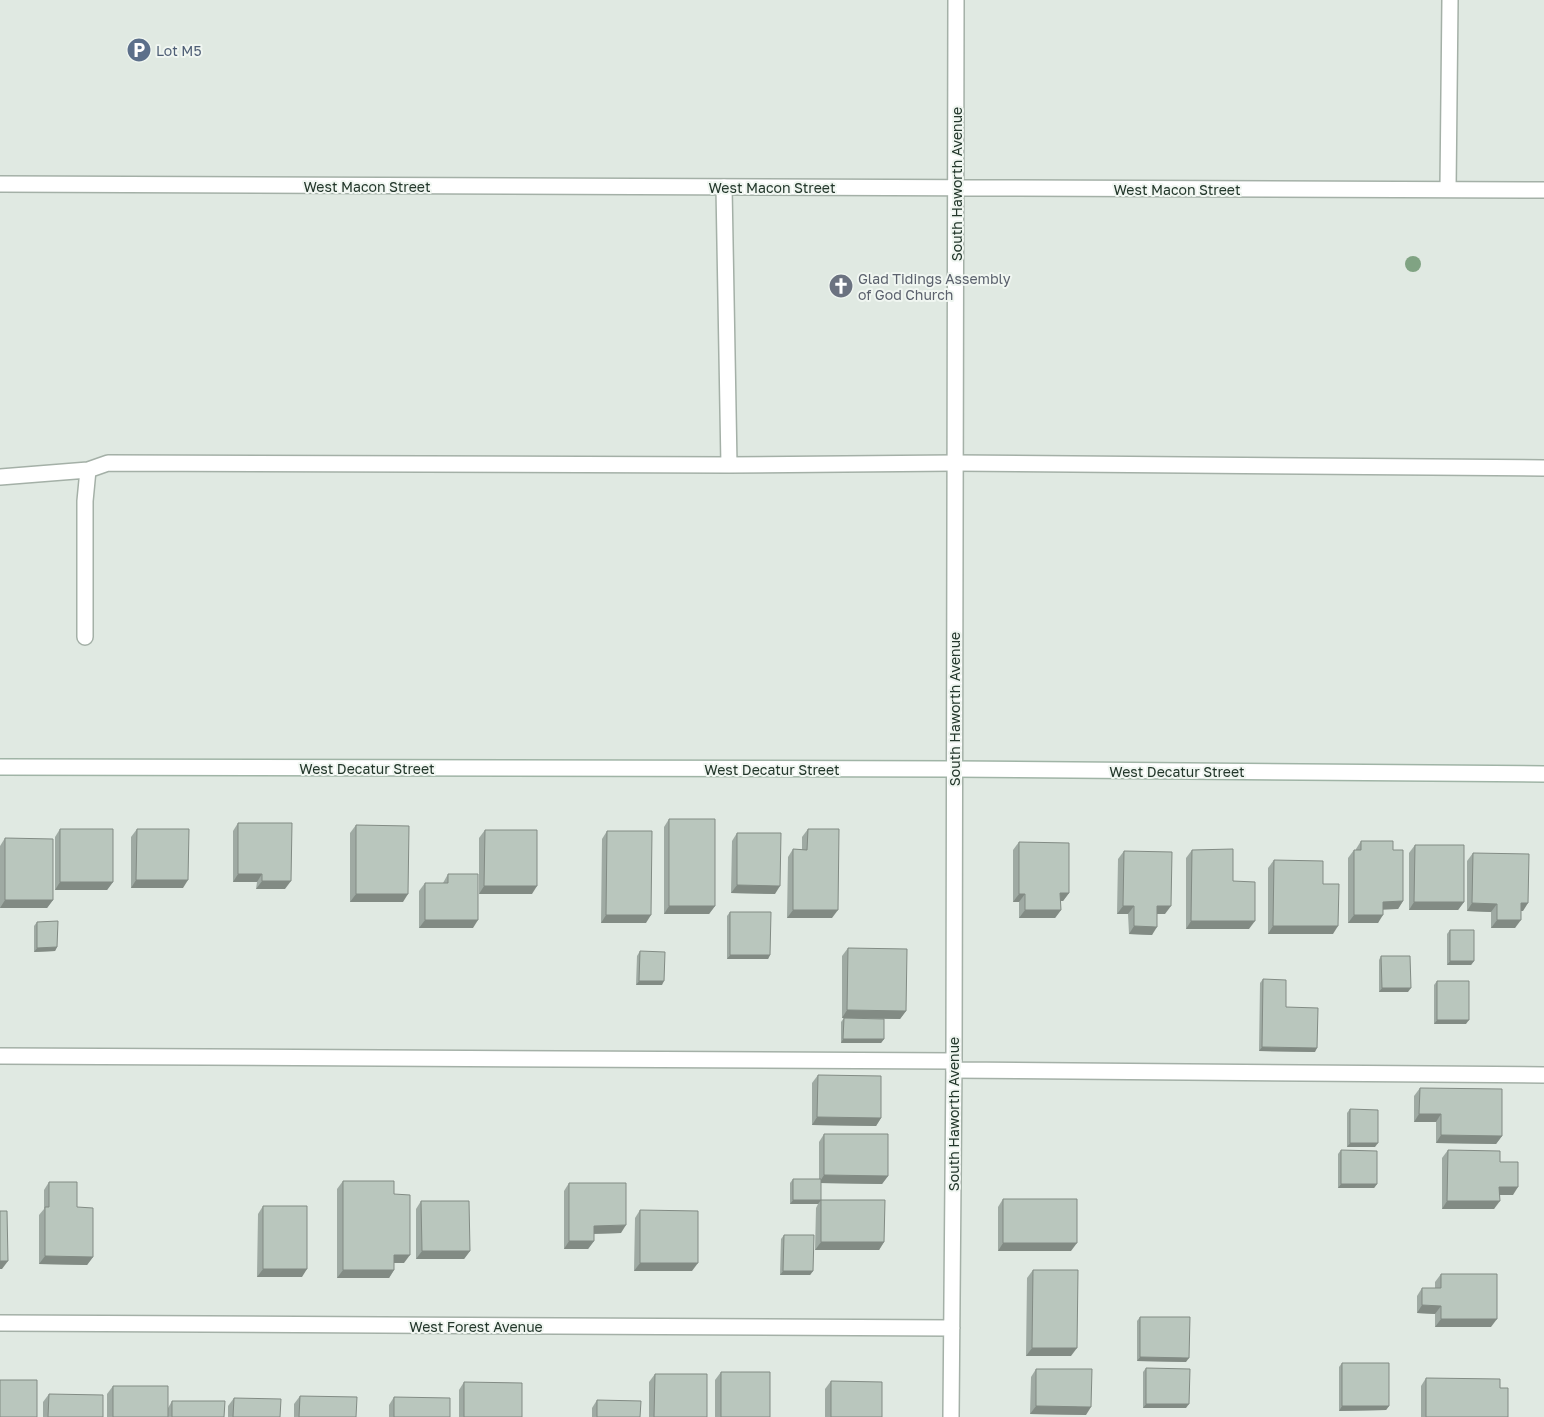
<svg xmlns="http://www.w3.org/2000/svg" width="1544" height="1417" viewBox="0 0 1544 1417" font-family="'Golos Text',sans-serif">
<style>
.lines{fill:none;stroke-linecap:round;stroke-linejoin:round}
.lane-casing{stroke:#a4b0a7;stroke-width:18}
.street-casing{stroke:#a4b0a7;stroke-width:18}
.secondary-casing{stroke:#a0b4a6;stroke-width:18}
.lane{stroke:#fff;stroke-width:15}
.street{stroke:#fff;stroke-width:15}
.secondary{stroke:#fff;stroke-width:15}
.tree{fill:#80a383}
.wall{fill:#9faaa3}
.shaded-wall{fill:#828b84}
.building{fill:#b9c6bd;stroke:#828b84}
.labels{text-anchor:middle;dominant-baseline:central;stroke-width:4;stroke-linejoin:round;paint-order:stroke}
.service-label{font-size:14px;fill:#4e5e75;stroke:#f0f6f1;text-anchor:start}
.street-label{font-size:14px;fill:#23372b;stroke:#f0f6f1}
.worship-label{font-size:14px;fill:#5b616d;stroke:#f0f6f1;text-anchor:start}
</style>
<rect width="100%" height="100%" fill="#e0e9e2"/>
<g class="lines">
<defs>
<path id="lane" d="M724 187 729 465
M1448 189 1450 0
M88 470 108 463 729 465 955 463 1544 468
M0 477 88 470 85 501V637
M0 1056 954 1061
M954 1070 1544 1075"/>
<path id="street" d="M0 184 1544 190
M0 1323 952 1328
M951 1417 954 1061 956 0"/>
<path id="secondary" d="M0 767 954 769 1544 774"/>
</defs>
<use href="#lane" class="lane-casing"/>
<use href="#street" class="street-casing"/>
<use href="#secondary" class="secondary-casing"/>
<use href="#lane" class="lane"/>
<use href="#street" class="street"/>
<use href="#secondary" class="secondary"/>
</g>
<circle class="tree" cx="1413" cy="264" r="8"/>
<path class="wall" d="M669 819 715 906 709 914H664V827Z
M238 823 285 889H256L257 882H233V831Z
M356 825 403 902H350V833Z
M60 829 113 882 107 890H55V837Z
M137 829 183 888H131V837Z
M808 829 832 918H787L788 857 793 849 802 850V837Z
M485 830 532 894H479V838Z
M607 831 646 923H601L602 839Z
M737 833 775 894 731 893 732 841Z
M5 838 53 900 47 908H0V846Z
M1361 841 1393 850 1403 901 1398 909H1383L1378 923H1348V858L1354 850H1356V849Z
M1019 842 1069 893 1063 901H1060L1061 910 1055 918H1019V902H1013V850Z
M1415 845 1464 902 1458 910H1409V853Z
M1192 850 1233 881 1249 929H1186V858Z
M1124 851 1165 914H1157L1152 935 1129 934 1128 914H1117L1118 859Z
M1473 853 1523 911H1521L1515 928H1491V912L1467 911V861Z
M1274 860 1323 884 1333 934H1268V868Z
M448 874 473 928H419V891L425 883H443Z
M730 912 770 955 768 959H727V916Z
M37 922 57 947 55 951 34 952V926Z
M1450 930 1474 961 1471 965H1447V934Z
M848 948 906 1011 900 1019 842 1018V956Z
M640 951 662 985H636L637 956Z
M1381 956 1408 992H1379V960Z
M1263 979 1315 1052 1259 1051 1260 983Z
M1437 981 1466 1024H1434V985Z
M844 1018 884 1039 881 1043H841V1022Z
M818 1075 881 1118 876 1126 812 1125V1083Z
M1420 1088 1502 1136 1496 1144 1436 1143V1122H1414V1096Z
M1350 1109 1375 1147H1347V1113Z
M824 1134 888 1176 882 1184 821 1183V1200L884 1242 879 1250H815L816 1208 818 1204H790V1183L793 1179H819V1142Z
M1341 1150 1377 1184 1374 1188H1338V1154Z
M1448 1150 1500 1162 1513 1195H1499L1494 1209H1442V1158Z
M343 1181 394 1194 404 1263H394V1270L389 1278H337V1189Z
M49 1182 77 1207 93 1257 87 1265 39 1264V1215L44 1209V1190Z
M569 1183 621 1233 594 1234V1241L588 1249H564V1191Z
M1003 1199 1071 1251H998V1207Z
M421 1201 470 1251 464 1259H416V1209Z
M263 1206 302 1277H257L258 1214Z
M640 1210 692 1271H634L635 1218Z
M784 1235 813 1271 810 1275H780L781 1239Z
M1033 1270 1071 1356H1026L1027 1278Z
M1441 1274 1491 1327H1435V1314L1417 1313V1296L1422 1288H1435V1282Z
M1140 1317 1186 1362 1137 1361V1321Z
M1342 1363 1389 1406 1386 1410 1339 1411V1367Z
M1146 1368 1186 1408H1143V1372Z
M1036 1369 1086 1415 1030 1414 1031 1377Z
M721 1372 770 1417H715V1380Z
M655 1374 707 1417H649V1382Z
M1426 1378 1500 1388 1508 1417H1421V1386Z
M831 1381 882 1417H825V1389Z
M464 1382 522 1417H459V1390Z
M113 1386 168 1408 172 1401 224 1417H107V1394Z
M49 1394 103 1417H43V1402Z
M300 1396 356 1417H294V1404Z
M394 1397 450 1417H389V1405Z
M234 1398 280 1417H228V1406Z
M597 1400 640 1417H592V1408Z"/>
<path class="shaded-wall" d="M238 874H262L257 882H233Z
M136 880H188L183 888H131Z
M262 881H291L285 889H256Z
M60 882H113L107 890H55Z
M737 885 780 886 775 894 731 893Z
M484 886H537L532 894H479Z
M1060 893H1069L1063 901H1055Z
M356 894H408L403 902H350Z
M1019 894H1025L1019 902H1013Z
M5 900H53L47 908H0Z
M1403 901 1398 909 1377 910 1383 902Z
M1414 902H1464L1458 910H1409Z
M1472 903 1497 904 1491 912 1467 911Z
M1521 903H1528L1523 911H1515Z
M669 906H715L709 914H664Z
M1123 906H1134L1128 914H1117Z
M1157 906H1171L1165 914H1152Z
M793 910H838L832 918H787Z
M1025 910H1061L1055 918H1019Z
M606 915H651L646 923H601Z
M1354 915H1383L1378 923H1348Z
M425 920H478L473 928H419Z
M1497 920H1521L1515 928H1491Z
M1191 921H1255L1249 929H1186Z
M1134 926 1157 927 1152 935 1129 934Z
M1273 926H1338L1333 934H1268Z
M57 947 55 951 34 952 37 948Z
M730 955H770L768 959H727Z
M1450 961H1474L1471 965H1447Z
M639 981H664L662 985H636Z
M1382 988H1411L1408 992H1379Z
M847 1010 906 1011 900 1019 842 1018Z
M1437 1020H1469L1466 1024H1434Z
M843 1039H884L881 1043H841Z
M1262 1047 1317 1048 1315 1052 1259 1051Z
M1419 1114H1441L1436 1122H1414Z
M817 1117 881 1118 876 1126 812 1125Z
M1441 1135 1502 1136 1496 1144 1436 1143Z
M1350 1143H1378L1375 1147H1347Z
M824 1175 888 1176 882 1184 819 1183Z
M1341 1184H1377L1374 1188H1338Z
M1499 1187H1518L1513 1195H1494Z
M793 1200H821L818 1204H790Z
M1447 1201H1500L1494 1209H1442Z
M626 1225 621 1233 588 1234 594 1226Z
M569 1241H594L588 1249H564Z
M821 1242H884L879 1250H815Z
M1003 1243H1077L1071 1251H998Z
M422 1251H470L464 1259H416Z
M394 1255H410L404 1263H388Z
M45 1256 93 1257 87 1265 39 1264Z
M0 1261H8L2 1269H0Z
M640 1263H698L692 1271H634Z
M263 1269H307L302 1277H257Z
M343 1270H394L389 1278H337Z
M783 1271H813L810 1275H780Z
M1422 1305 1441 1306 1435 1314 1417 1313Z
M1441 1319H1497L1491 1327H1435Z
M1032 1348H1077L1071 1356H1026Z
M1140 1357 1189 1358 1186 1362 1137 1361Z
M1146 1404H1189L1186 1408H1143Z
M1036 1406 1091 1407 1086 1415 1030 1414Z
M1342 1406H1389L1386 1410 1339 1411Z"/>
<path class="building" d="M669 819H715V906H669Z
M238 823H292L291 881H262V874H238Z
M356 825 409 826 408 894H356Z
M60 829H113V882H60Z
M137 829H189L188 880H136Z
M808 829H839L838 910H793V849L807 850Z
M485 830H537V886H484Z
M607 831H652L651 915H606Z
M737 833H781L780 886 737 885Z
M5 838 53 839V900H5Z
M1361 841H1393V850H1403V901L1383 902V915H1354V850H1361Z
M1019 842 1069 843V893H1060L1061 910H1025V894H1019Z
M1415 845H1464V902H1414Z
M1233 849V881L1255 882V921H1191L1192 850Z
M1124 851 1172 852 1171 906H1157V927L1134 926V906H1123Z
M1473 853 1529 854 1528 903H1521V920H1497V904L1472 903Z
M1274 860 1323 861V884H1339L1338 926H1273Z
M448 874H478V920H425V883H448Z
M730 912H771L770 955H730Z
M58 921 57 947 37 948V922Z
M1450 930H1474V961H1450Z
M848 948 907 949 906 1011 847 1010Z
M640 951 665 952 664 981H639Z
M1381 956H1410L1411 988H1382Z
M1263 979 1286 980V1007L1318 1008 1317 1048 1262 1047Z
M1437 981H1469V1020H1437Z
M844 1018 884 1019V1039H843Z
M818 1075 881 1076V1118L817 1117Z
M1420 1088 1502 1089V1136L1441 1135V1114H1419Z
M1350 1109 1378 1110V1143H1350Z
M824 1134H888V1176L824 1175Z
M1341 1150 1377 1151V1184H1341Z
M1448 1150 1500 1151V1162H1518V1187H1499L1500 1201H1447Z
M793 1179H821V1200H793Z
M343 1181H394V1194L410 1195V1255H394V1270H343Z
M49 1182H77V1207L93 1208V1257L45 1256V1207H49Z
M569 1183H626V1225L594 1226V1241H569Z
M1003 1199H1077V1243H1003Z
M821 1200H885L884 1242H821Z
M421 1201H469L470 1251H422Z
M263 1206H307V1269H263Z
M640 1210 698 1211V1263H640Z
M0 1211H7L8 1261H0Z
M784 1235H814L813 1271H783Z
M1033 1270H1078L1077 1348H1032Z
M1441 1274H1497V1319H1441V1306L1422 1305V1288H1441Z
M1140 1317H1190L1189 1358 1140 1357Z
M1342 1363H1389V1406H1342Z
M1146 1368 1190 1369 1189 1404H1146Z
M1036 1369H1092L1091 1407 1036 1406Z
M721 1372H770V1417H721Z
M655 1374H707V1417H654Z
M1426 1378 1500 1379V1388H1508V1417H1426Z
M0 1380H37V1417H0Z
M831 1381 882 1382V1417H831Z
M464 1382 522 1383V1417H464Z
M113 1386H168V1417H113Z
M49 1394 103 1395V1417H48Z
M300 1396 357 1397 356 1417H299Z
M394 1397 450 1398V1417H394Z
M234 1398 281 1399 280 1417H233Z
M597 1400 641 1401 640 1417H597Z
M172 1401H225L224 1417H172Z"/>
<defs>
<symbol id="parking-disc" viewBox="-11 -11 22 22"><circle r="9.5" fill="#5c6f8a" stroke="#f0f6f1"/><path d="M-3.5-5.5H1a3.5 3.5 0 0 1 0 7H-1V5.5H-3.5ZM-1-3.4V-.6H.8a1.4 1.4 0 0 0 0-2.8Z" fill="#fff"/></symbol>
<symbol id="church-disc" viewBox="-11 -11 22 22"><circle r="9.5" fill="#6b7280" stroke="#f0f6f1"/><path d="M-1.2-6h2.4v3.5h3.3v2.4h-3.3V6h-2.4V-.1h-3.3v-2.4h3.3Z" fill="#fff"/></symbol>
</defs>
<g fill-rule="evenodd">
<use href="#parking-disc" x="125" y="36" width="28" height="28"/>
<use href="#church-disc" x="827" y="272" width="28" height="28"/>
</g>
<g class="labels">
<g class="service-label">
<text x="156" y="50">Lot M5</text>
</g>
<g class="street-label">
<text transform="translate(956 184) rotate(-90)">South Haworth Avenue</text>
<text x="367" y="186">West Macon Street</text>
<text x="772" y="187">West Macon Street</text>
<text x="1177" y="189">West Macon Street</text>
<text transform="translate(954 709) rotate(-90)">South Haworth Avenue</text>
<text x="367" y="768">West Decatur Street</text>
<text x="772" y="769">West Decatur Street</text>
<text x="1177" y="771">West Decatur Street</text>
<text transform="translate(953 1114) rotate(-90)">South Haworth Avenue</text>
<text x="476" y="1326">West Forest Avenue</text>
</g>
<g class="worship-label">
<text x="858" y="278">Glad Tidings Assembly<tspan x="858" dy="16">of God Church</tspan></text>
</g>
</g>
</svg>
